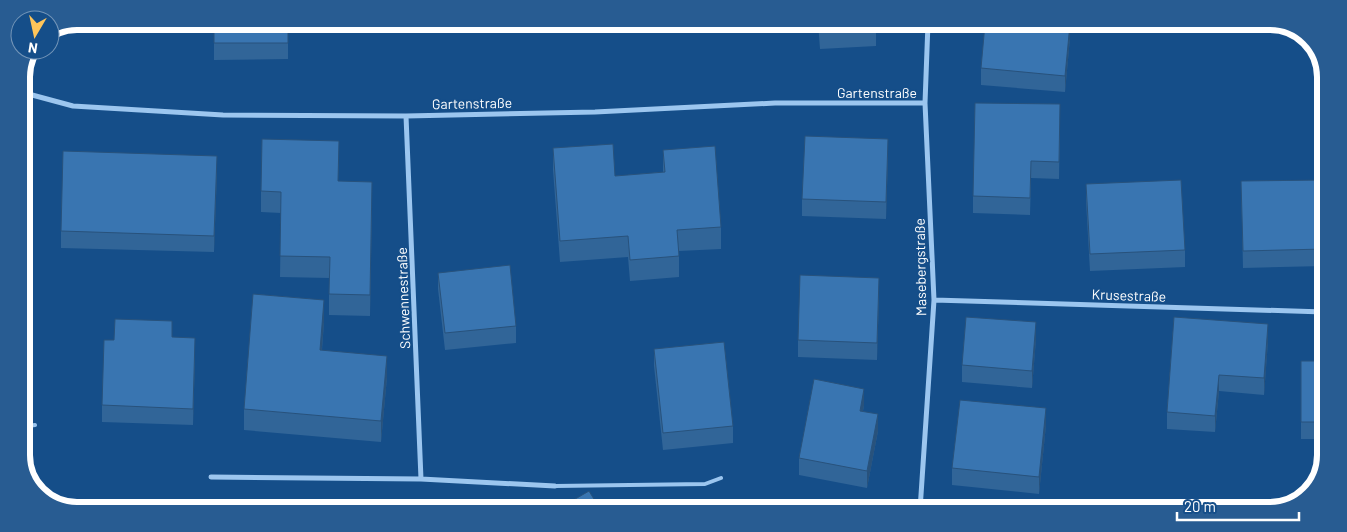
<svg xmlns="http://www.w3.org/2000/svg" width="1347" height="532" viewBox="0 0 1347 532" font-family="Barlow,sans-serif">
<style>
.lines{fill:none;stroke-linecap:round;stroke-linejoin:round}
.lane{stroke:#9cc6ef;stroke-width:4}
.street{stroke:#9cc6ef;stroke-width:5}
.wall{fill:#316598}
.shaded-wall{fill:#28527c}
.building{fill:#3975b1;stroke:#28527c}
.labels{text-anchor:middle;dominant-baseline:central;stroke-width:4;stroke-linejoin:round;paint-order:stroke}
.street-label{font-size:14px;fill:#fff;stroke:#154e89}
.rim{fill:none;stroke:#fff;stroke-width:6}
</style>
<rect width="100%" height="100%" fill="#154e89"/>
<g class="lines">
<path class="lane" d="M21 427 35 425
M555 486 705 484 721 478"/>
<path class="street" d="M21 92 73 106 223 115 406 116 595 112 775 103H925
M406 116 421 479
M934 300 1324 312
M211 477 421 479 555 486
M920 510 934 300 925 103 928 23"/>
</g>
<path class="wall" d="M214 22H288V59L214 60Z
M395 22H463V29H395Z
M492 22H548V29H492Z
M644 23H716V25L644 24Z
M818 23H876V46L820 49Z
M1070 38 1065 92 981 85V68Z
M1060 121 1059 179 1031 178 1030 215 973 213V196Z
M553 148 615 176 663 172V150L721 227V249L679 251V277L630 281 628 257 560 262 553 170Z
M888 156 886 219 802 216V199Z
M217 172 214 252 61 248V231Z
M1325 180 1324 266 1243 268 1241 181Z
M338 181 372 203 370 316 329 315V278L280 277 281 213 261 212V191Z
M1086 184 1185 250V267L1090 271 1086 201Z
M438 273 516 326V343L445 350 438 289Z
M879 295 877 360 798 357V340Z
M1174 317 1268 341 1264 395 1219 391 1215 432 1167 429V412Z
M324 322 322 350 387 377 381 442 244 430V409Z
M172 337 195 355 193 425 102 422V405L114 340Z
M1036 339 1032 388 962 382V365Z
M654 349 733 426V443L663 450 654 366Z
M1301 361H1324L1323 439H1301Z
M864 405 863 411 878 431 867 488 799 475V458Z
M1046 425 1039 494 952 485V468Z"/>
<path class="shaded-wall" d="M1070 24V38L1065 92V76Z
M888 139V156L886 219V202Z
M217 156V172L214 252V236Z
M372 182V203L370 316V295Z
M879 278V295L877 360V343Z
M324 300V322L320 371V350Z
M1036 322V339L1032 388V371Z
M1268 324V341L1264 395V378Z
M195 338V355L193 425V409Z
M387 356V377L381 442V421Z
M1219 375V391L1215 432V416Z
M864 389V405L860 428V411Z
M1046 408V425L1039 494V477Z
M878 414V431L867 488V471Z"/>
<path class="building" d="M214 22H288V43H214Z
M819 23H876V29L820 32Z
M985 24H1070L1065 76 981 68Z
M975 103 1060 104 1059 162 1031 161 1030 198 973 196Z
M805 136 888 139 886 202 802 199Z
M262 139 339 141 338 181 372 182 370 295 329 294 330 257 280 256 281 192 261 191Z
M613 144 615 176 665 172 663 150 715 146 721 227 677 230 679 256 630 260 628 236 560 241 553 148Z
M63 151 217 156 214 236 61 231Z
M1181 180 1185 250 1090 254 1086 184Z
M1325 180 1324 249 1243 251 1241 181Z
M510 265 516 326 445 333 438 273Z
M800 275 879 278 877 343 798 340Z
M253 294 324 300 320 350 387 356 381 421 244 409Z
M966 317 1036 322 1032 371 962 365Z
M1174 317 1268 324 1264 378 1219 375 1215 416 1167 412Z
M115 319 172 321V337L195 338 193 409 102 405 104 340H114Z
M724 342 733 426 663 433 654 349Z
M1301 361H1324L1323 422H1301Z
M814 379 864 389 860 411 878 414 867 471 799 458Z
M960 400 1046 408 1039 477 952 468Z
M589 491 600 509H558Z
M726 502 819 510 726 509Z"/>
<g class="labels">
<g class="street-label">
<text x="877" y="92">Gartenstraße</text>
<text transform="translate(472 103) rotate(-1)">Gartenstraße</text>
<text transform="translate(920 267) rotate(-91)">Masebergstraße</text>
<text transform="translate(1129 295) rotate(2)">Krusestraße</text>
<text transform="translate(403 298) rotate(-92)">Schwennestraße</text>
</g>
</g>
<path d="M0 0H1347V532H0ZM77 30H1270A47 47 0 0 1 1317 77V455A47 47 0 0 1 1270 502H77A47 47 0 0 1 30 455V77A47 47 0 0 1 77 30Z" fill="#285c92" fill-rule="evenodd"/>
<path class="rim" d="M77 30H1270A47 47 0 0 1 1317 77V455A47 47 0 0 1 1270 502H77A47 47 0 0 1 30 455V77A47 47 0 0 1 77 30Z"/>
<g transform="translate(35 35) rotate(189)"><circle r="24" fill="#154e89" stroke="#7395b8"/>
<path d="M0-4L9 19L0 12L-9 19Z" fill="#ffc55a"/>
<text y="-8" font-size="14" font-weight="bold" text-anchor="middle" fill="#ffffff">N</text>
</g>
<path d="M1177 512v8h122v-8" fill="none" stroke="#ffffff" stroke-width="2.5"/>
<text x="1184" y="512" font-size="15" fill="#ffffff" stroke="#154e89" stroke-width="4" paint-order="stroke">20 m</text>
</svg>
